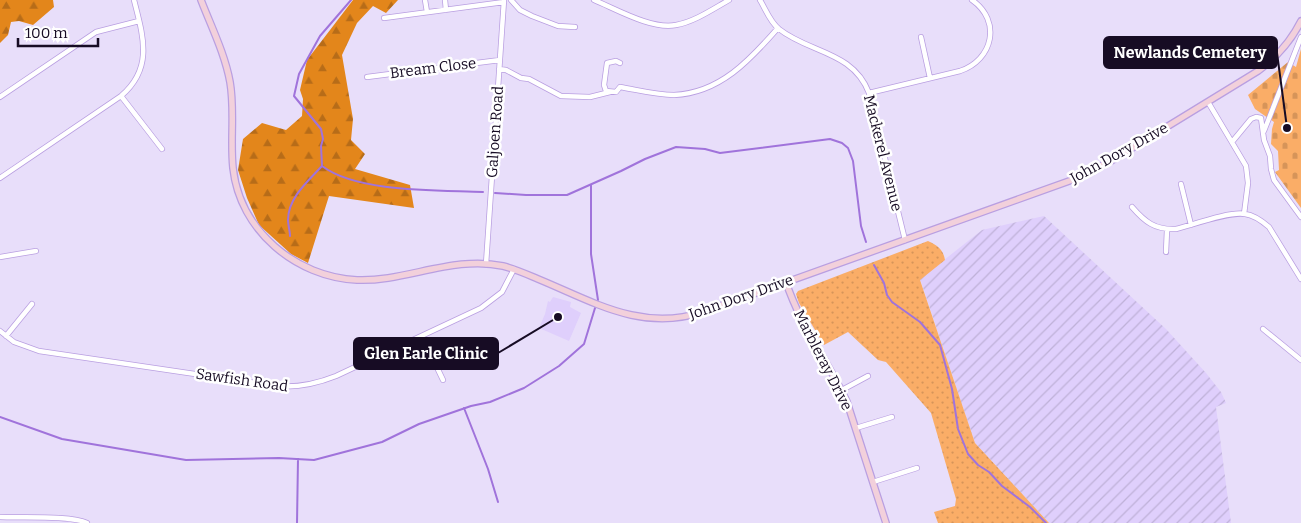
<svg xmlns="http://www.w3.org/2000/svg" width="1301" height="523" viewBox="0 0 1301 523" font-family="Bitter,serif">
<style>
.built{fill:#dfcffc}
.industrial{fill:url(#industrial-furrows)}
.grass{fill:url(#grass-dots)}
.forest{fill:url(#forest-firs)}
.cemetery{fill:url(#cemetery-stones)}
.lines{fill:none;stroke-linecap:round;stroke-linejoin:round}
.stream{stroke:#a073db;stroke-width:2}
.street-casing{stroke:#b99fe1;stroke-width:6}
.secondary-casing{stroke:#b99fe1;stroke-width:8}
.street{stroke:#fff;stroke-width:4.5}
.secondary{stroke:#f2d0db;stroke-width:5.5}
.labels{text-anchor:middle;dominant-baseline:central;stroke-width:5;stroke-linejoin:round;paint-order:stroke}
.street-label{font-size:15px;fill:#170c24;stroke:#fff}
.leader{fill:none;stroke:#170c24;stroke-width:2}
.callout-dot{fill:#170c24;stroke:#fff;stroke-width:2}
.callout{fill:#170c24;stroke:#170c24;stroke-width:2}
.callout-label{font-size:16px;text-anchor:middle;font-weight:bold;fill:#fff}
</style>
<defs>
<pattern id="industrial-furrows" width="10" height="10" patternUnits="userSpaceOnUse" patternTransform="scale(1.25)"><rect width="10" height="10" fill="#dfcffc"/><path d="M-1 1l2-2M0 10L10 0M9 11l2-2" fill="none" stroke="#bfb1d8"/></pattern>
<pattern id="grass-dots" width="8" height="8" patternUnits="userSpaceOnUse" patternTransform="scale(1.25)"><rect width="8" height="8" fill="#faad67"/><path d="M2 2h.1M6 6h.1" fill="none" stroke="#d69459" stroke-width="1.8" stroke-linecap="round"/></pattern>
<pattern id="forest-firs" width="22" height="20" patternUnits="userSpaceOnUse" patternTransform="scale(1.25)"><rect width="22" height="20" fill="#e3861b"/><path d="M5 1l3.5 6h-7zM16 11l3.5 6h-7z" fill="#b76c18"/></pattern>
<pattern id="cemetery-stones" width="16" height="16" patternUnits="userSpaceOnUse" patternTransform="scale(1.25)"><rect width="16" height="16" fill="#faad67"/><path d="M2 7V4a2 2 0 0 1 4 0v3zM10 15v-3a2 2 0 0 1 4 0v3z" fill="#d69459"/></pattern>
</defs>
<rect width="100%" height="100%" fill="#e8defa"/>
<path class="built" d="M553 297 571 302 570 307 581 313 569 341 539 328 545 314 548 301 550 302Z"/>
<path class="industrial" d="M1044 216 1166 329 1206 373 1221 392 1226 403 1216 407 1231 523H1049L975 443 920 279 982 230Z"/>
<path class="grass" d="M928 241C938 246 943 249 945 260L920 280 975 443 1049 523H938L934 512 955 506 956 499 931 413 886 362 878 360 848 332 824 345 799 303 796 294 798 291Z"/>
<path class="forest" d="M0 0H53L54 7 33 25 19 21 11 22 8 35 0 43Z
M353 0H398L386 13 373 6 357 23 342 55 353 119 351 140 365 154 355 169 410 185 414 208 329 196 308 263 291 254 259 225 247 198 238 170 243 139 262 123 286 130 302 116 303 99 300 90 307 60Z"/>
<path class="cemetery" d="M1301 49V208L1275 172 1279 170 1278 151 1271 144 1272 129 1274 122 1255 109 1248 95 1288 62 1296 67Z"/>
<g class="lines">
<path class="stream" d="M351 0 320 36 299 74 294 96 321 129 323 139 321 146 322 166C358 193 439 190 483 192
M591 185V254L598 300
M495 193 526 195H567L621 171 645 159 676 147 705 149 720 153 830 139 842 143 848 148 853 161 861 226 866 242
M290 236C290 231 288 225 288 220 288 198 308 181 322 166
M874 265 884 283 887 295 892 302 920 322 940 345 952 389 958 429 968 454 978 465 989 472 1002 486 1030 507 1046 523
M464 408 488 469 498 502
M0 417 62 439 186 460 279 458 314 460 382 442 419 424 471 406 490 402 524 388 559 366 584 344 595 308
M297 523 298 459"/>
<defs>
<path id="street" d="M425 0 427 12
M445 0 446 10
M511 0 520 10 532 16 558 26 575 27
M594 0C616 9 652 30 676 25 694 22 713 9 729 0
M760 0C766 10 770 22 779 29 809 53 853 51 869 93L905 240
M384 18 504 2
M921 37 930 78
M620 63 616 61 607 63 604 85 606 91 616 92 620 87C638 90 656 95 674 95 720 93 750 60 778 28
M499 69 506 70 521 78 529 79 561 96 590 97 610 92
M367 77 500 60
M869 93 960 71C993 60 1002 21 972 0
M121 96 162 149
M0 97 96 32 139 21
M1208 102 1246 166 1248 183 1244 214
M1264 131 1301 37
M1232 142 1251 119 1256 117 1261 118 1264 140 1270 156 1271 169 1274 180 1301 217
M0 178 121 96C154 68 143 36 134 0
M1181 184 1191 225
M1132 207C1145 222 1155 230 1176 229 1192 225 1230 211 1245 214 1254 215 1262 221 1269 227L1301 279
M1166 252 1167 230
M0 257 36 251
M486 264 504 0
M1263 329 1301 360
M0 331 14 342 39 351 276 386C298 388 316 384 336 376L481 308 502 292 514 269
M6 336 32 304
M422 336 443 380
M842 390 868 376
M856 428 892 417
M873 482 917 468
M0 517C20 518 72 515 87 523"/>
<path id="secondary" d="M201 0C211 26 225 54 230 82 235 110 230 140 233 168 240 231 296 277 357 280 405 282 454 255 503 266 515 269 526 274 538 279 594 302 641 332 703 312L1072 180 1111 161 1258 71C1277 57 1291 41 1301 21
M786 282C800 325 828 361 847 402L886 523"/>
</defs>
<use href="#street" class="street-casing"/>
<use href="#secondary" class="secondary-casing"/>
<use href="#street" class="street"/>
<use href="#secondary" class="secondary"/>
</g>
<g class="labels">
<g class="street-label">
<text transform="translate(433 68) rotate(-7)">Bream Close</text>
<text transform="translate(495 132) rotate(-86)">Galjoen Road</text>
<text transform="translate(883 153) rotate(76)">Mackerel Avenue</text>
<text transform="translate(1119 153) rotate(-29)">John Dory Drive</text>
<text transform="translate(741 297) rotate(-19)">John Dory Drive</text>
<text transform="translate(823 360) rotate(63)">Marbleray Drive</text>
<text transform="translate(242 380) rotate(8)">Sawfish Road</text>
</g>
</g>
<path class="leader" d="M1287 128L1277 53M558 317L498 353"/>
<g class="callout-dot">
<circle cx="1287" cy="128" r="5"/>
<circle cx="558" cy="317" r="5"/>
</g>
<g class="callout">
<rect x="1104" y="37" width="173" height="31" rx="5"/>
<rect x="354" y="338" width="144" height="31" rx="5"/>
</g>
<g class="callout-label">
<text x="1190" y="58">Newlands Cemetery</text>
<text x="426" y="359">Glen Earle Clinic</text>
</g>
<path d="M18 38v8h80v-8" fill="none" stroke="#170c24" stroke-width="2.5"/>
<text x="25" y="38" font-size="15" fill="#170c24" stroke="#ffffff" stroke-width="4" paint-order="stroke">100 m</text>
</svg>
